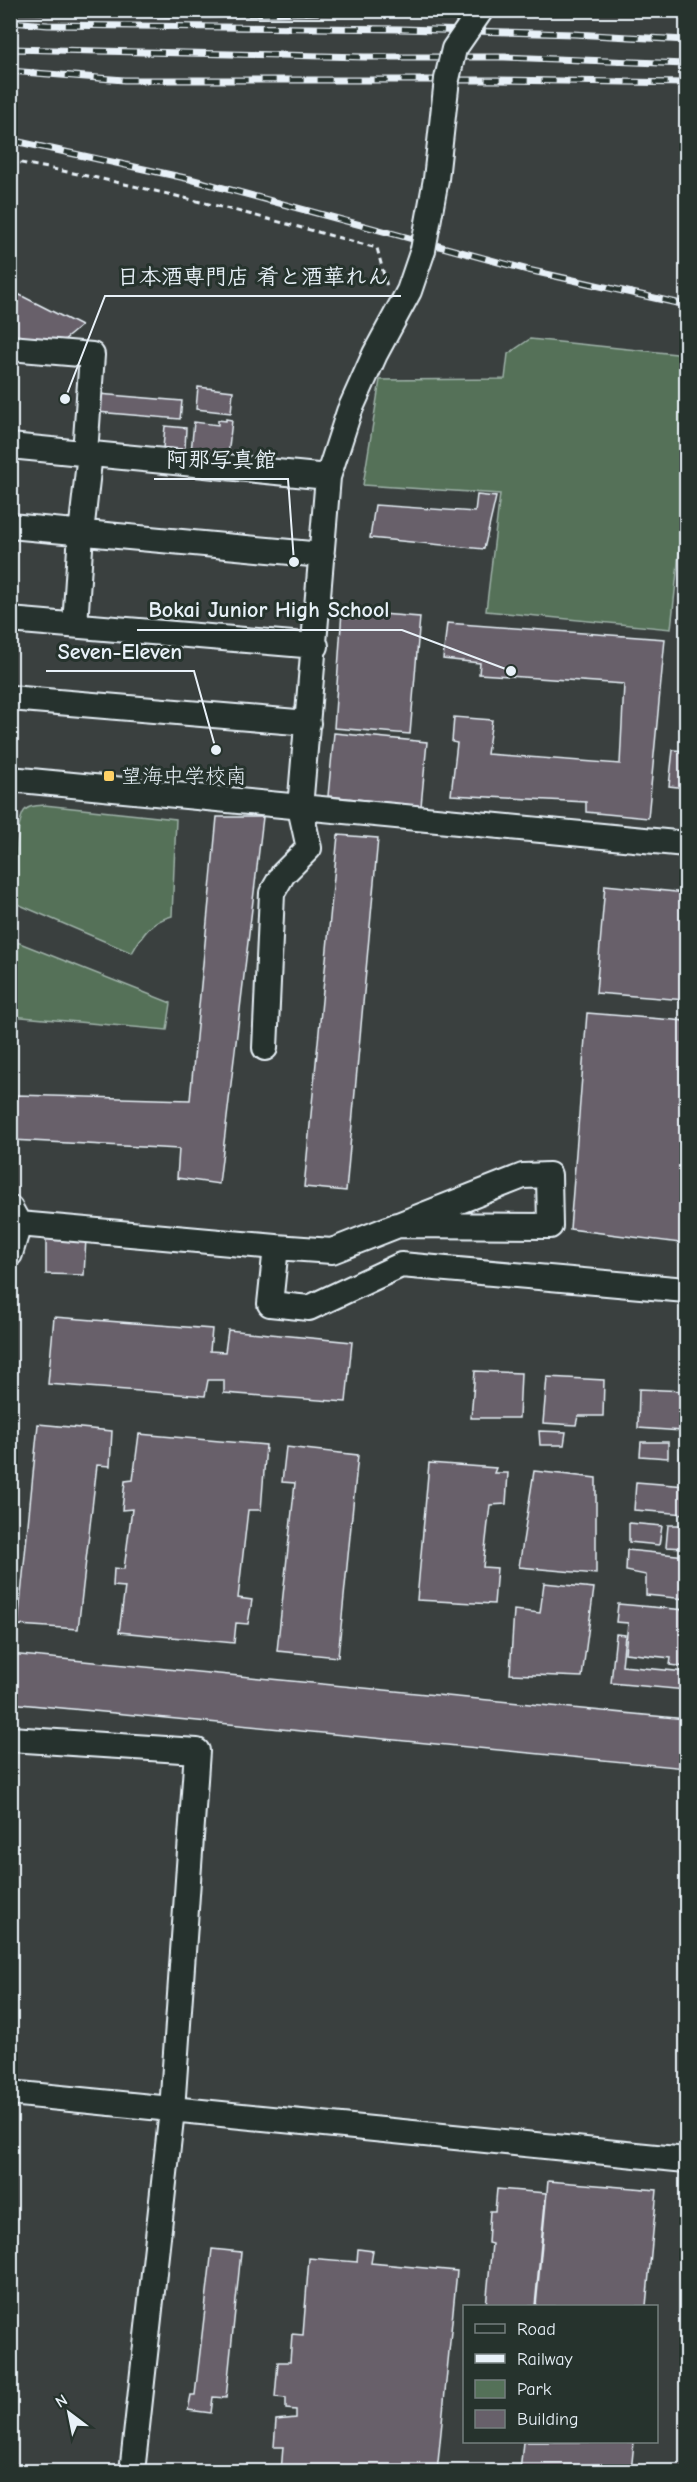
<svg xmlns="http://www.w3.org/2000/svg" width="697" height="2482" viewBox="0 0 697 2482" font-family="'Comic Neue','Klee One',sans-serif">
<style>
.green{fill:#547158;stroke:#9eb1a8;stroke-width:1.5}
.building{fill:#67606a;stroke:#e8f1f8;stroke-width:1.5}
.lines{fill:none;stroke-linecap:round;stroke-linejoin:round}
.minor-casing{stroke:#e8f1f8;stroke-width:28}
.path{stroke:#e8f1f8;stroke-width:3;stroke-dasharray:6 4.5;stroke-linecap:butt}
.minor{stroke:#26332d;stroke-width:24}
.rail-casing{stroke:#e8f1f8;stroke-width:7}
.rail{stroke:#26332d;stroke-width:4.5;stroke-dasharray:14;stroke-linecap:butt}
.minor-bridge-casing{stroke:#e8f1f8;stroke-width:28;stroke-linecap:butt}
.minor-bridge{stroke:#26332d;stroke-width:24}
.poi-dot{fill:#ffd166;stroke:#26332d;stroke-width:2}
.labels{text-anchor:middle;dominant-baseline:central;stroke-width:6;stroke-linejoin:round;paint-order:stroke}
.poi-label{font-size:21px;fill:#e8f1f8;stroke:#26332d;text-anchor:start}
.leader{fill:none;stroke:#e8f1f8;stroke-width:2}
.callout-dot{fill:#e8f1f8;stroke:#26332d;stroke-width:2}
.callout-label{font-size:22px;text-anchor:middle;font-weight:bold;fill:#e8f1f8;stroke:#26332d;stroke-width:6;stroke-linejoin:round;paint-order:stroke}
</style>
<rect width="100%" height="100%" fill="#3a403f"/>
<filter id="ink" filterUnits="userSpaceOnUse"><feTurbulence type="fractalNoise" baseFrequency=".0167" numOctaves="2"/><feDisplacementMap in="SourceGraphic" scale="12" xChannelSelector="R" yChannelSelector="G"/><feConvolveMatrix kernelMatrix="1 2 1 2 8 2 1 2 1" color-interpolation-filters="sRGB"/></filter>
<g filter="url(#ink)">
<path class="green" d="M530 339 686 355V487L671 629 486 611 500 494 363 485 380 380 505 379 508 354Z
M44 805 176 819 172 916C151 921 142 935 132 953L15 903C16 882 15 830 23 813 27 805 36 806 44 805Z
M12 940 171 1003 167 1030 11 1016Z"/>
<path class="building" d="M10 290 81 326 58 345 10 343Z
M198 387 233 391 231 413 196 409Z
M98 394 182 401 180 419 97 412Z
M226 419 232 420 228 456 191 452 194 422 218 425V420L226 421Z
M165 426 186 428 185 449 163 448Z
M477 495 496 497 484 549 370 538 375 505 475 512Z
M342 611 420 617 410 734 334 728Z
M447 623 665 639 648 818 586 812V802L451 795 457 743 452 742 454 717 492 720 487 754 620 764 624 684 479 674 480 663 443 659Z
M334 733 427 742 421 806 328 796Z
M673 750 686 751V788L669 786Z
M217 817H263L219 1184 177 1178 179 1149 12 1140 17 1095 190 1100Z
M338 835 378 838 346 1191 304 1187Z
M605 885 686 893V1000L596 993Z
M587 1013 686 1021V1178L680 1243 570 1229Z
M46 1235 86 1238 84 1275 46 1274Z
M10 1311 14 1312 10 1369Z
M54 1317 212 1329 210 1351 225 1352 228 1330 352 1342 346 1402 224 1393V1380H208L205 1396 48 1384Z
M475 1371 521 1373 519 1418H471Z
M547 1377 604 1380 603 1416H578L576 1425 543 1423Z
M639 1389 686 1391V1461H680L682 1431 638 1428Z
M38 1424 112 1431 110 1466 97 1465 78 1629 18 1625Z
M539 1431 566 1432 564 1445H540Z
M139 1434 266 1445 261 1510H248L238 1598 252 1600 248 1624 236 1623 234 1643 119 1632 125 1587 113 1586 114 1568 124 1569 132 1509 122 1510 125 1481 133 1480Z
M641 1442H668V1458L640 1456Z
M286 1447 358 1455 338 1657 277 1651 295 1483 282 1482Z
M429 1463 496 1468 494 1473H508L506 1504 490 1505 483 1567 497 1568 494 1604 417 1600Z
M534 1471 596 1478V1574L519 1567Z
M636 1482 686 1486V1514L634 1510Z
M629 1523 662 1526 659 1545 629 1542Z
M668 1525H686V1548L666 1547Z
M627 1550 686 1556V1599L646 1595V1575L626 1571Z
M544 1583 594 1588 582 1677 510 1674 514 1610 540 1613Z
M618 1604 686 1610V1667L670 1665 671 1658 625 1653 628 1623 616 1622Z
M616 1634 625 1635 622 1666 686 1672V1690L611 1683Z
M10 1654 686 1719V1768L10 1703Z
M548 2181 657 2190 646 2306H536Z
M497 2189 546 2193 535 2306H486L492 2244 488 2243 490 2211H495Z
M212 2249 241 2252 226 2398 213 2397 211 2413 188 2410 191 2395H195Z
M358 2249 373 2251 371 2263 457 2271 437 2472H281L283 2447H274L276 2420 296 2418V2410L286 2409V2398L275 2397 278 2362H290L292 2334 303 2335 309 2258 357 2262Z
M686 2437V2471H683Z
M523 2442H634L631 2472H520Z"/>
<g class="lines">
<defs>
<path id="minor" d="M10 348 92 355 85 453
M10 446 328 477
M10 526 322 555
M10 620 316 646
M75 625 81 533 90 453
M10 698 308 723
M10 779 686 844
M265 1048 272 893 283 874 309 848 300 808 328 477 349 412 375 354 409 291 423 250
M10 1208 19 1224 10 1254
M19 1224 276 1247 270 1304 309 1308 401 1265 686 1290
M276 1247 332 1251 523 1176 549 1175 550 1226 397 1225
M10 1739 197 1751 172 2110 132 2472
M10 2093 686 2160"/>
</defs>
<use href="#minor" class="minor-casing"/>
<path class="path" d="M10 161C134 183 255 215 377 248L387 287"/>
<use href="#minor" class="minor"/>
<defs>
<path id="rail" d="M673 10 686 11
M10 11 208 15 402 10
M10 22 48 25 401 29 573 34 686 40
M10 49 364 57H504L686 64
M10 71 124 80H497L686 83
M10 140 190 179 528 270 686 305"/>
</defs>
<use href="#rail" class="rail-casing"/>
<use href="#rail" class="rail"/>
<defs>
<path id="minor-bridge" d="M423 250 436 179 447 79 454 49 481 10"/>
</defs>
<use href="#minor-bridge" class="minor-bridge-casing"/>
<use href="#minor-bridge" class="minor-bridge"/>
</g>
</g>
<rect class="poi-dot" x="103" y="770" width="12" height="12" rx="3"/>
<g class="labels">
<g class="poi-label">
<text x="121" y="776">望海中学校南</text>
</g>
</g>
<path class="leader" d="M65 399L105 296H401M294 562L288 479H154M511 671L402 630H137M216 750L194 671H46"/>
<g class="callout-dot">
<circle cx="65" cy="399" r="6"/>
<circle cx="294" cy="562" r="6"/>
<circle cx="511" cy="671" r="6"/>
<circle cx="216" cy="750" r="6"/>
</g>
<g class="callout-label">
<text x="253" y="284">日本酒専門店 肴と酒華れん</text>
<text x="221" y="467">阿那写真館</text>
<text x="269" y="617">Bokai Junior High School</text>
<text x="120" y="659">Seven-Eleven</text>
</g>
<rect width="697" height="2482" fill="none" stroke="#26332d" stroke-width="36"/>
<rect x="18" y="18" width="661" height="2446" fill="none" stroke="#e8f1f8" stroke-width="2" filter="url(#ink)"/>
<rect x="463" y="2305" width="195" height="138" fill="#26332d" stroke="#747f7e" stroke-width="1.5"/>
<rect x="475" y="2324" width="30" height="9" fill="#26332d" stroke="#747f7e" stroke-width="1.5"/>
<text x="517" y="2335" font-size="18" fill="#e8f1f8">Road</text>
<rect x="475" y="2354" width="30" height="9" fill="#e8f1f8" stroke="#747f7e" stroke-width="1.5"/>
<text x="517" y="2365" font-size="18" fill="#e8f1f8">Railway</text>
<rect x="475" y="2380" width="30" height="18" fill="#547158" stroke="#747f7e" stroke-width="1.5"/>
<text x="517" y="2395" font-size="18" fill="#e8f1f8">Park</text>
<rect x="475" y="2410" width="30" height="18" fill="#67606a" stroke="#747f7e" stroke-width="1.5"/>
<text x="517" y="2425" font-size="18" fill="#e8f1f8">Building</text>
<g transform="translate(69 2413) rotate(328)" stroke="#26332d" stroke-width="4.5" paint-order="stroke">
<path d="M0-4.5L10 22L0 15L-10 22Z" fill="#e8f1f8"/>
<text y="-9" font-size="16" font-weight="bold" text-anchor="middle" fill="#e8f1f8">N</text>
</g>
</svg>
